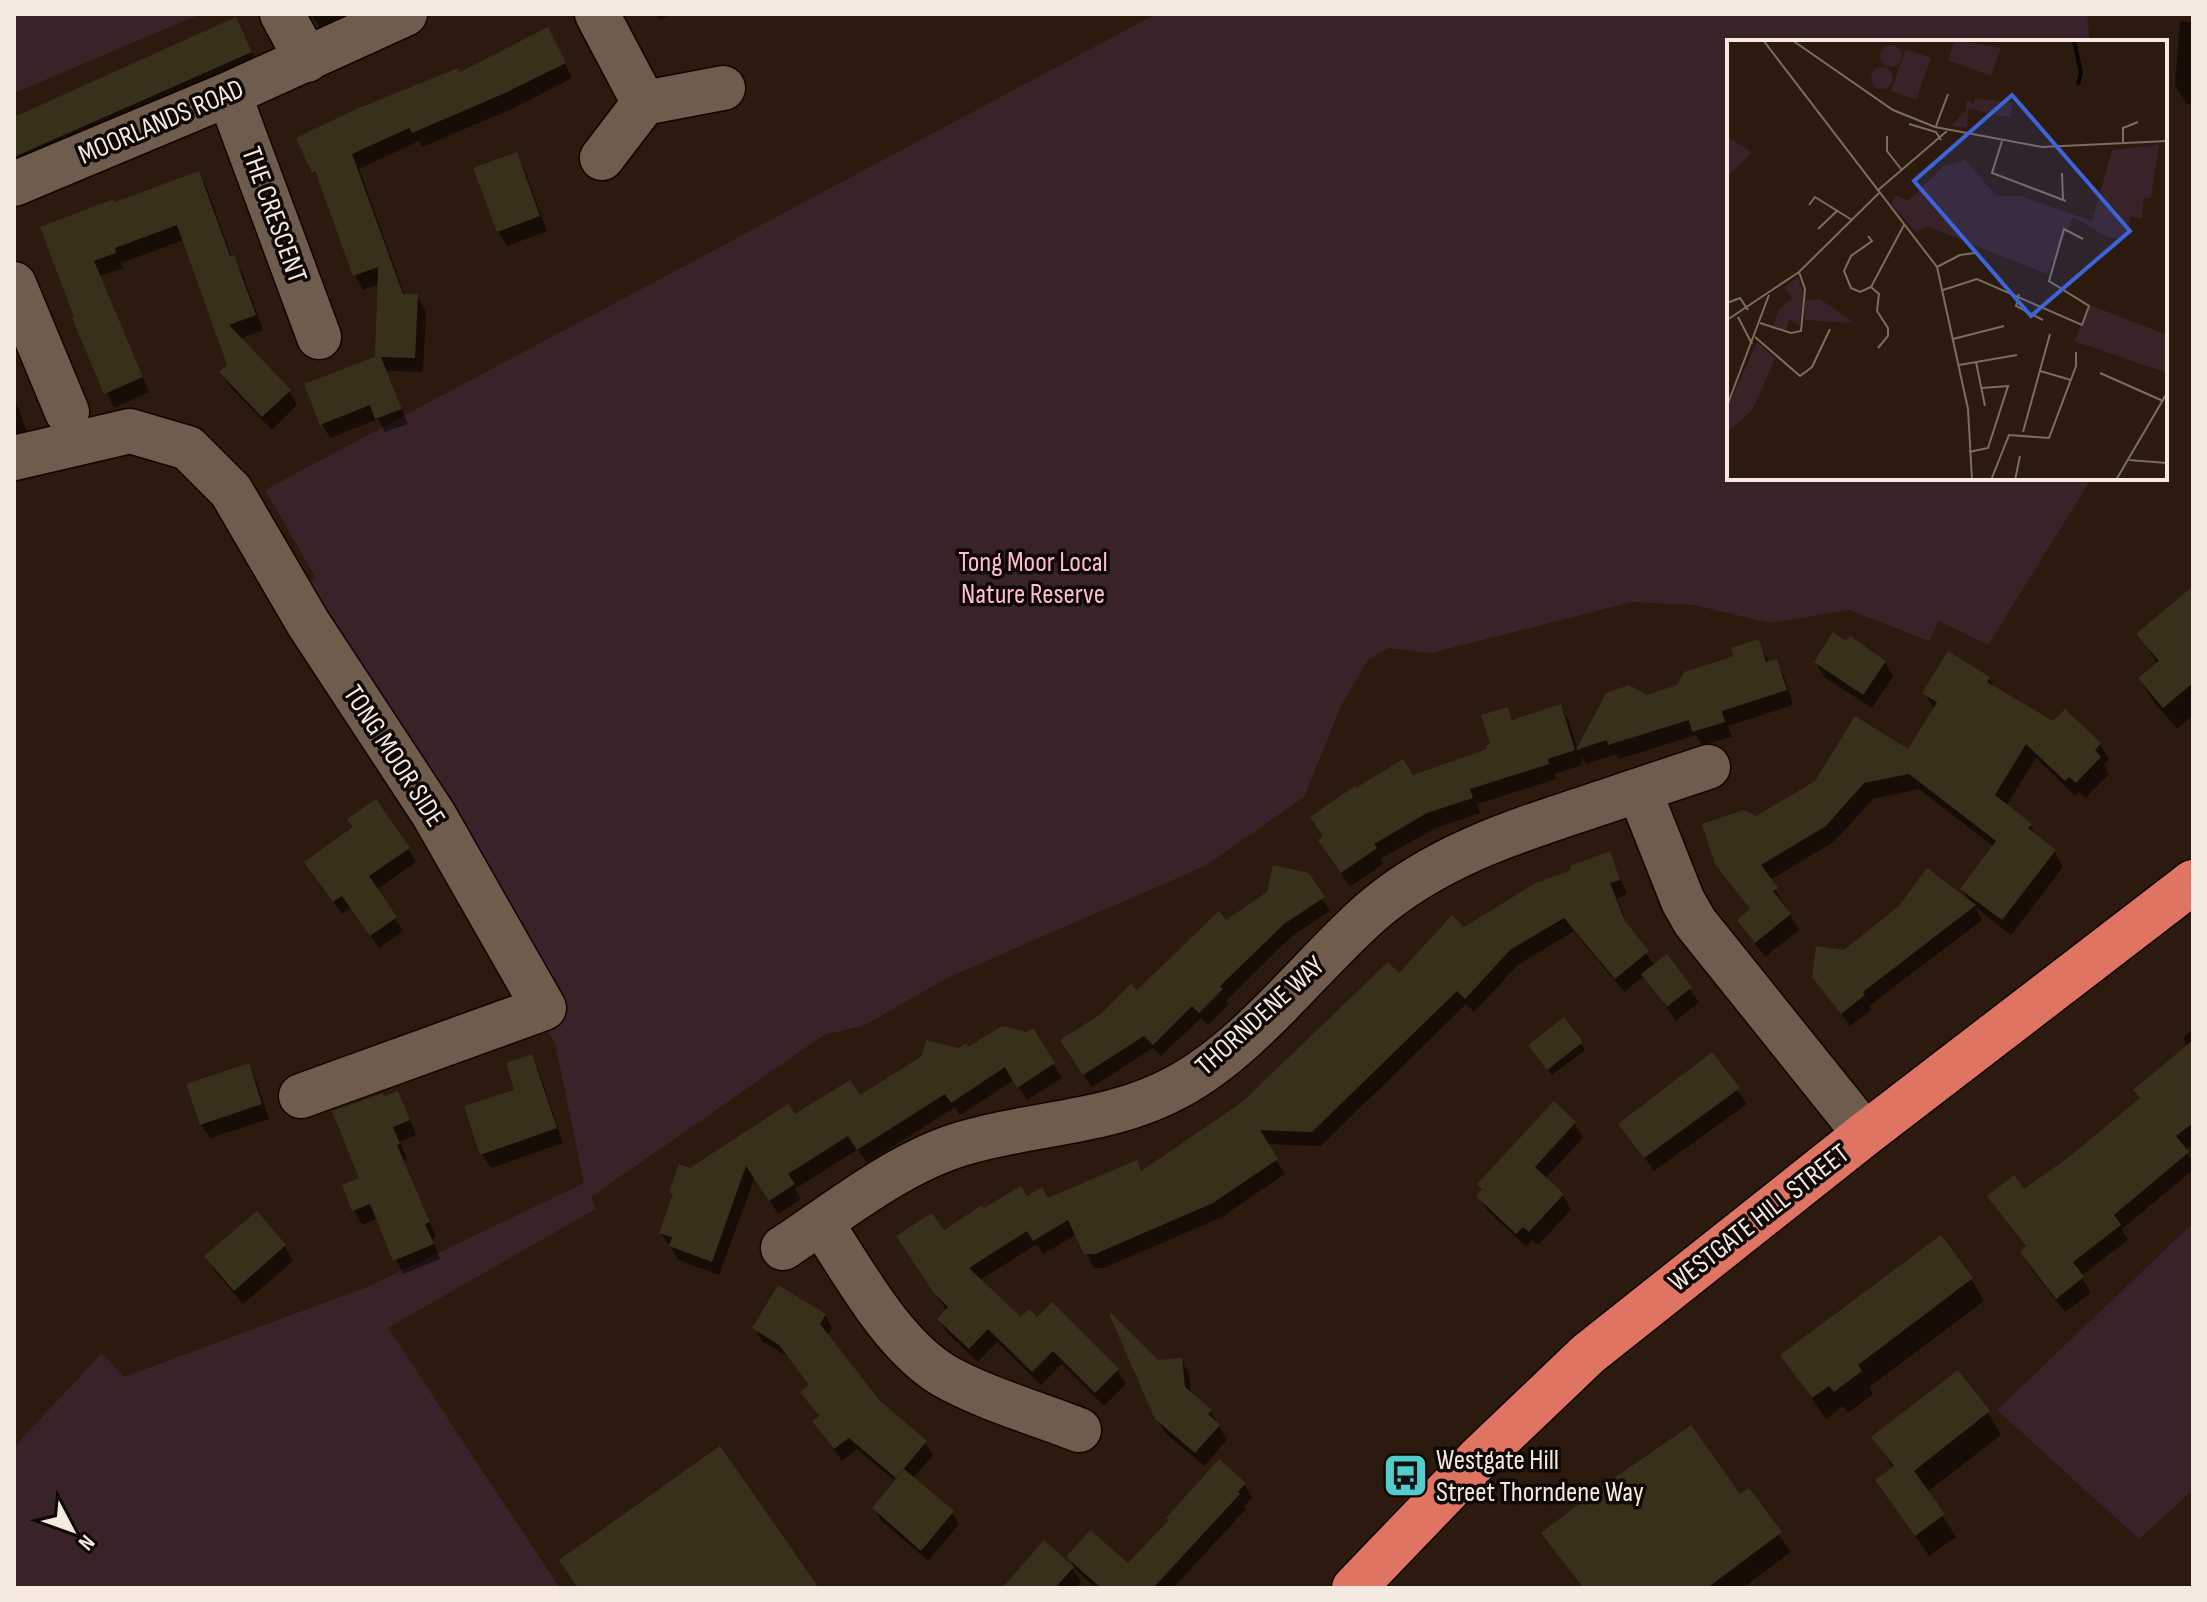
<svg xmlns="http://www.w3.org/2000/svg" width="2207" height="1602" viewBox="0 0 2207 1602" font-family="'Sofia Sans Condensed',sans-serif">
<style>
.green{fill:#392228}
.shadow{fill:#0007}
.building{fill:#39301c}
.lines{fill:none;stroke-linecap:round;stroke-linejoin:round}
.minor-casing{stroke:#120500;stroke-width:47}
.highway-casing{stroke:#120500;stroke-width:47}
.minor{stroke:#705c4d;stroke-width:44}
.highway{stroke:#e07463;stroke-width:44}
.labels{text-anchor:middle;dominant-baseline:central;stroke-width:7;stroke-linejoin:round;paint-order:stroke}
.street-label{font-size:28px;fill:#f5e9e0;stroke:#0e0703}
.park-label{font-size:28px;fill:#ffbecd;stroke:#0e0703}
.poi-label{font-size:28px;fill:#f5e9e0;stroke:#0e0703;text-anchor:start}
.inset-river{fill:none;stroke:#070700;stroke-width:4}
.inset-road{fill:none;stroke:#7c6d61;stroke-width:2}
.view{fill:#3d65d9;fill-opacity:0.15;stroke:#3d65d9;stroke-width:4}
.inset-edge{fill:none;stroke:#f5e9e0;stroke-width:4}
</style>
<rect width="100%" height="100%" fill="#2b1a0d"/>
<path class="green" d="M14 14H201L14 93Z
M1156 14H2087L2090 42H1729V478H2092L1988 645 1939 621 1929 641 1849 610 1770 623 1694 605 1632 602 1431 653 1388 648 1368 660 1341 706 1304 797 1205 866 947 978 865 1025 824 1035 591 1197 596 1209 388 1328 560 1588H14V1447L102 1353 124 1377 367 1287 584 1183 555 1043 278 598 316 578 265 490Z
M2193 1223V1490L2139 1539 1997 1410Z"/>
<path class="shadow" d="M311 14H340L345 26 324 34Z
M656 14H672L660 20Z
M2180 21 2193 23V105L2186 104 2175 85Z
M244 34 259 67 14 176V119Z
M555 44 572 78 514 108 422 147 419 141 359 169 405 296H417L426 311 423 372 387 371 408 424 385 432 378 419 330 438 322 424 377 358 379 284 363 290 355 275 323 187 314 172 460 75Z
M516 154 524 168 547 231 507 246 499 232 476 169Z
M198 174 207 188 232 258 242 272 263 330 239 339 289 391 297 405 272 430 230 387 222 372 229 365 184 240 121 263 123 268 100 276 149 392 114 408 74 319 77 318 42 228Z
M14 397 29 436 14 442Z
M2193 608V715L2177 729 2153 701 2140 679 2158 664 2139 635Z
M1758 641 1769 663 1776 661 1784 676 1793 705 1728 726 1732 737 1702 745 1696 735 1619 759 1616 754 1586 764 1581 755 1582 765 1554 774 1556 779 1477 804 1480 813 1436 828 1380 859 1383 864 1350 887 1329 855 1412 777 1489 750 1507 709 1514 721 1560 706 1569 721 1578 751 1608 694 1647 697 1679 687 1736 658Z
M1816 662H1885L1893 676 1872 708 1824 677Z
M1989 679 1995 688 2053 724 2100 744 2109 760 2104 765 2109 774 2086 798 2079 792 2075 796 2036 758 2006 806 2030 825 2038 839 2054 851 2063 867 2011 935 1975 907 1982 920 1869 1006 1871 1010 1850 1026 1814 976 1844 952 1971 904 1962 889 1994 847 1919 789 1873 799 1835 841 1770 880 1799 930 1765 957 1739 921 1751 911 1717 863 1756 818 1909 752 1934 709 1925 693Z
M408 849 416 862 376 890 403 931 379 948 351 907 342 914 314 875Z
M1609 854 1627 894 1617 898 1629 929 1655 966 1667 957 1699 1002 1676 1021 1644 976 1624 992 1574 931 1518 965 1474 1012 1466 1004 1321 1146 1266 1144 1285 1174 1222 1217 1104 1268H1094L1077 1234 1043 1254 1037 1244 980 1280 1021 1319 1037 1320 1117 1370 1126 1384 1104 1406 1062 1364 1041 1385 997 1342 978 1362 947 1333 939 1319 947 1311 907 1251 984 1210 1026 1199 1047 1200 1142 1173 1242 1104 1399 976 1463 929Z
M1307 875 1330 911 1291 937 1227 1000 1229 1004 1208 1025 1201 1018 1161 1056 1153 1048 1092 1087 1070 1054 1137 993 1226 922Z
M1564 1020 1585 1050 1552 1075 1535 1052Z
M2193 1028V1144L2185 1150 2193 1162V1170L2122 1229 2128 1240 2081 1276 2091 1293 2065 1312 2030 1267 2022 1252 2027 1248 1990 1196 2024 1192 2070 1159 2141 1100 2188 1047 2183 1038Z
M1032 1030 1062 1078 1027 1100 1014 1080 960 1115 955 1107 867 1163 858 1149 795 1189 801 1199 778 1214 755 1177 719 1275 679 1260 661 1233 674 1197 671 1192 690 1170 794 1117 860 1098 968 1050 1026 1034Z
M1712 1055 1747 1104 1654 1171 1621 1124Z
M531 1057 539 1071 563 1143 491 1168 482 1154 517 1091Z
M248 1065 256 1080 269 1119 210 1138 201 1124Z
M384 1100 405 1108 416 1135 400 1142 407 1159 404 1160 436 1237 432 1239 440 1259 403 1274 378 1218 362 1225 354 1210Z
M1554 1104 1575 1124 1583 1138 1545 1179 1563 1195 1571 1210 1538 1245 1532 1240 1526 1247 1487 1210 1478 1196Z
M257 1214 285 1246 293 1261 243 1304 215 1271 207 1256Z
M1971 1279 1984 1301 1869 1387 1873 1394 1848 1413 1843 1406 1826 1419 1782 1356Z
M825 1315 832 1328 827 1336 878 1403 925 1442 933 1455 912 1479 952 1513 959 1524 928 1561 881 1520 874 1509 896 1482 857 1449 842 1461 814 1422 819 1417 810 1405V1386L788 1357 762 1341 755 1328Z
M1181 1360 1189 1374 1191 1395 1210 1411 1227 1440 1204 1466 1165 1433 1156 1418 1157 1362Z
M1957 1372 1988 1413 2001 1435 1927 1492 1956 1537 1929 1556 1877 1480 1894 1469 1873 1437Z
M1244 1484 1252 1498 1244 1507 1246 1509 1173 1588H1096L1076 1570 1068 1557 1128 1565 1170 1521Z
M1748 1491 1791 1552 1743 1588H1582L1543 1534 1740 1497Z
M1044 1543 1073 1569 1081 1582 1076 1588H1005Z"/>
<path class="building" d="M236 17 252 52 14 157V117Z
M548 27 566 63 505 93 412 133 409 128 352 154 403 294H418L415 358 381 357 402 409 375 419 370 405 320 425 304 384 375 357 378 267 353 276 315 171 312 173 296 138 354 110 458 68 460 72Z
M517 152 540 216 497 232 473 168Z
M199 171 230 256 234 255 256 315 229 325 291 390 262 417 219 372 227 365 177 225 115 248 116 253 94 261 143 377 104 394 72 318 74 317 40 227 114 199 115 202Z
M2193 586V683L2163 708 2138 678 2159 661 2136 634Z
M1833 632 1846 641 1850 636 1886 661 1863 695 1814 662Z
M1759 639 1766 662 1777 659 1787 690 1722 711 1725 722 1692 732 1689 720 1608 745 1607 740 1576 750 1606 693 1629 685 1647 695 1677 685 1684 672 1734 656 1731 648Z
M1948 651 1990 677 1987 682 2053 721 2065 709 2101 743 2095 750 2101 757 2076 783 2069 777 2065 781 2026 744 1995 795 2032 824 2028 828 2056 850 2002 920 1960 889 1996 841 1909 774 1864 783 1826 826 1761 865 1778 888 1773 891 1791 914 1755 943 1737 920 1750 909 1715 864 1702 824 1743 810 1756 816 1815 781 1855 716 1908 749 1937 702 1922 693Z
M1561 704 1575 750 1548 759 1549 764 1470 789 1473 798 1427 813 1374 844 1377 848 1341 873 1318 840 1323 836 1310 817 1355 786 1356 788 1403 759 1413 775 1487 749 1486 746 1490 744 1481 715 1508 707 1512 720Z
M376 799 410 848 369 876 397 917 370 936 342 896 333 902 304 862 353 827 347 819Z
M1610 851 1620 880 1610 883 1625 921 1649 951 1615 979 1564 918 1510 950 1465 999 1457 991 1312 1132 1260 1130 1278 1159 1213 1203 1095 1254H1084L1068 1220 1033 1241 1027 1231 969 1268 1021 1317 1029 1309 1037 1317 1052 1302 1119 1369 1095 1393 1053 1351 1032 1372 988 1329 969 1349 937 1319 948 1307 934 1293 896 1236 932 1213 944 1230 982 1205 984 1208 1021 1186 1027 1196 1042 1187 1048 1198 1137 1160 1141 1171 1241 1103 1388 962 1399 973 1452 915 1464 927 1536 883 1571 870 1570 866Z
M1273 865 1309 873 1325 897 1284 924 1220 986 1223 989 1199 1013 1192 1006 1153 1045 1144 1036 1083 1075 1060 1040 1101 1014 1131 984 1137 990 1219 911 1226 920 1267 892Z
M1927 868 1976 905 1863 992 1865 995 1841 1014 1812 977 1816 946 1844 950 1899 906Z
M1667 954 1692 987 1667 1007 1641 974Z
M1564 1017 1583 1042 1547 1070 1528 1045Z
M1002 1026 1026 1032 1033 1028 1055 1063 1017 1088 1005 1067 951 1103 945 1094 857 1150 848 1136 788 1174 795 1184 769 1201 746 1166 712 1262 669 1246 672 1237 659 1233 673 1194 669 1192 679 1164 690 1168 788 1104 795 1114 850 1080 860 1095 922 1056 926 1040 959 1048 966 1043 968 1047Z
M2193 1040V1123L2176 1136 2189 1152 2114 1215 2121 1225 2073 1262 2084 1277 2056 1299 2020 1252 2026 1246 1987 1196 2014 1175 2024 1189 2069 1157 2140 1098 2133 1090Z
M1712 1052 1740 1088 1644 1158 1618 1124Z
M532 1054 557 1128 480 1155 464 1106 514 1090 506 1063Z
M249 1063 262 1104 200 1125 186 1084Z
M398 1091 410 1120 393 1127 400 1144 397 1145 430 1222 425 1224 434 1244 393 1261 370 1204 352 1211 342 1185 359 1178 332 1111 383 1093 384 1097Z
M1554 1101 1576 1122 1535 1167 1564 1194 1529 1232 1523 1227 1516 1234 1476 1196 1482 1189 1477 1184Z
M257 1211 286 1245 234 1291 204 1256Z
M1941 1235 1973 1278 1858 1365 1862 1371 1834 1392 1829 1386 1812 1398 1780 1355Z
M778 1285 826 1314 820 1324 880 1401 927 1441 896 1478 849 1438 834 1449 812 1421 819 1416 800 1392 809 1385 779 1345 752 1328Z
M1111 1313 1158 1360 1182 1358 1185 1387 1212 1410 1208 1414 1220 1425 1195 1453 1155 1419 1109 1314Z
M1958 1370 1990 1411 1914 1471 1945 1514 1915 1536 1875 1480 1894 1466 1871 1437Z
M1691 1425 1740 1494 1749 1488 1782 1532 1707 1588H1583L1541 1533 1597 1490Z
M720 1446 819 1588H578L559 1560Z
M1219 1459 1246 1483 1238 1492 1240 1494 1155 1586 1157 1588H1101L1066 1557 1090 1530 1128 1563 1169 1520 1166 1518Z
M904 1469 954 1511 921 1551 872 1508Z
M1044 1540 1074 1567 1055 1588H1002Z"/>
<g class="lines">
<defs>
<path id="minor" d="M282 14 307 60
M597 14 644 103 723 88
M229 94 319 337
M602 158 644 103
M14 184 229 94 405 14
M14 284 67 412
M14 458 130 431 188 448 231 491 308 623 434 815 544 1008 301 1096
M1639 790 1708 767
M821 1223C854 1272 891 1343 943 1375 983 1398 1036 1413 1079 1430
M783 1248C838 1212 898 1163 961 1144 1032 1122 1110 1124 1177 1087 1250 1048 1308 968 1370 913 1446 846 1545 823 1639 790L1683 901 1695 922 1865 1134"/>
<path id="highway" d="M1354 1588 1478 1459 1588 1354 1865 1134 2193 882"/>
</defs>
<use href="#minor" class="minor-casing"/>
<use href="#highway" class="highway-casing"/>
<use href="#minor" class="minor"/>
<use href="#highway" class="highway"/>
</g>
<defs>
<symbol id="bus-square" viewBox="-11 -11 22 22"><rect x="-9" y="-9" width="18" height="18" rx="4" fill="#53cdcb" stroke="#0e0703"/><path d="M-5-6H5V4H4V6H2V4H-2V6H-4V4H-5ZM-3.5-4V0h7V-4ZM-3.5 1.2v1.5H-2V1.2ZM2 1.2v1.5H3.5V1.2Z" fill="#111"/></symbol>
</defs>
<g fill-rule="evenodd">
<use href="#bus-square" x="1380" y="1450" width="51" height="51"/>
</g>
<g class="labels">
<g class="street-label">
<text transform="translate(161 122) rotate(-23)">MOORLANDS ROAD</text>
<text transform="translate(274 215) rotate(70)">THE CRESCENT</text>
<text transform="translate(394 756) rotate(57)">TONG MOOR SIDE</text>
<text transform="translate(1260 1016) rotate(-42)">THORNDENE WAY</text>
<text transform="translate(1759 1218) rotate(-38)">WESTGATE HILL STREET</text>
</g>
<g class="park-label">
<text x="1033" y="562">Tong Moor Local<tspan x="1033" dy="32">Nature Reserve</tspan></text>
</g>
<g class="poi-label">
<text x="1436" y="1460">Westgate Hill<tspan x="1436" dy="32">Street Thorndene Way</tspan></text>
</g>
</g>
<g transform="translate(1727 40)">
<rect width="440" height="440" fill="#2b1a0d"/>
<path d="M228 0 274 8 264 36 221 20ZM153 16a11 11 0 1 1 22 0a11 11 0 1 1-22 0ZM179 9 204 18 189 60 164 51ZM144 38a11 11 0 1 1 22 0a11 11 0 1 1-22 0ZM248 58 285 63 284 78 242 69 240 88 224 86 239 70 240 60 247 64ZM0 96 25 113 0 137ZM432 105 424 158H417L415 178 404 177 400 198H382L346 177 320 234 199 186 190 193 164 164 169 155 181 161 217 126 238 120 270 156H293L365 181 385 110ZM71 237 76 250 73 286 62 279 59 291 46 286 52 269 65 259 57 247ZM93 259 127 283 78 280V261ZM363 265 440 295V333L347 301ZM30 302 48 319 25 371 0 392V369Z" fill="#392228"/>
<path class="inset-river" d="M347 0 354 33 351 45"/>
<path class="inset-road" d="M36 0 210 227 241 369 245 440M65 0 166 70 208 87 315 107 440 101M182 84 209 92 214 100M209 86 221 54M160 96V111L174 129M275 101 265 133 339 161M396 102V88L411 82M335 133 336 160M150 151 220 91M82 165 88 157 125 180M91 189 111 170M141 196 145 201 124 216 117 231 124 248 133 252 144 247M210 227 233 215 248 213M216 250 250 239 355 285 362 266 322 241 337 189 356 199M292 254 289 266 316 280M0 263 13 258 21 270M11 277 25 304M0 280 72 232 152 153M33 283 64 293 74 291 78 249 72 232M28 297 73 336 85 327 103 289M226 299 277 286M151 308 161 296V288L150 271 152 254 144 247 177 185M249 322 258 366M232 325 290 315M313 331 344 340M373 333 436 361M0 366 42 255M296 392 323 294M242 412 261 408 281 346 254 348M402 420 440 423M264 440 282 395 322 398 349 326V312M288 440 293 416M389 440 440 353"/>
<path class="view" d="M285 55 403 191 304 276 187 141Z"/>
<rect width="440" height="440" class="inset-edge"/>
</g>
<rect width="2207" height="1602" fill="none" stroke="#f5e9e0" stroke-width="32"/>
<g transform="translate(72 1530) rotate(131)" stroke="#0e0703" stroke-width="6" paint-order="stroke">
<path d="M0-6L14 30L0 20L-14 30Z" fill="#f5e9e0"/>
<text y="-12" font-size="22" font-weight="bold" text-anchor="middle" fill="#f5e9e0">N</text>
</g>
</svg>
